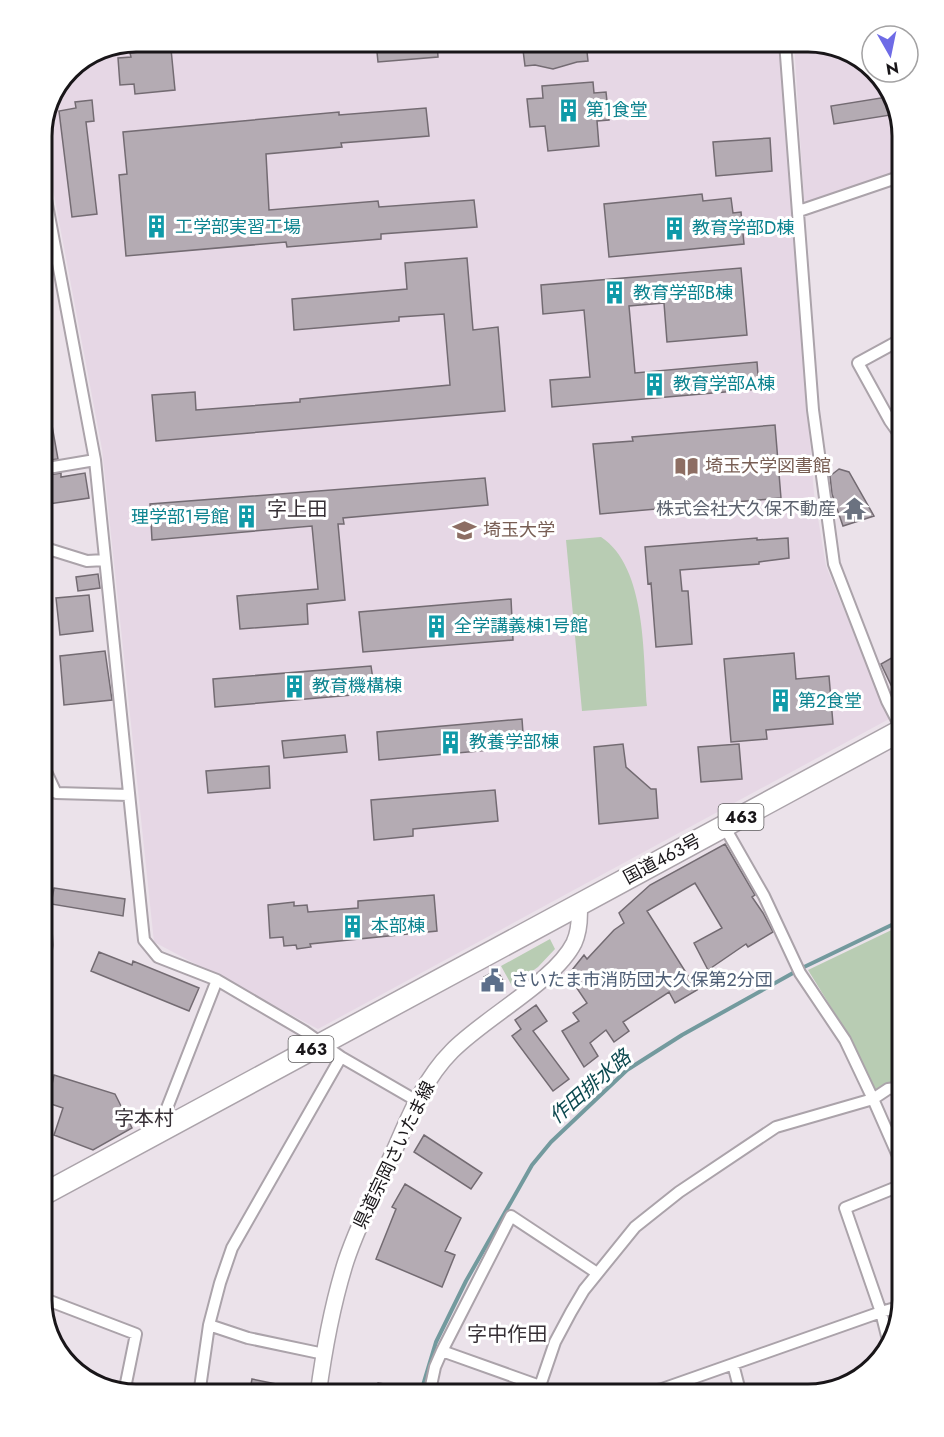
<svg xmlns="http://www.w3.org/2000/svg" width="944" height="1437" viewBox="0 0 944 1437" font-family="Jost,'Noto Sans JP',sans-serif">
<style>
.built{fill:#e6d7e5}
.green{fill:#b8ccb3}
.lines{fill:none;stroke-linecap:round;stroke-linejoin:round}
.stream{stroke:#739a9e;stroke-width:4}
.building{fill:#b4abb3;stroke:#736b72;stroke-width:1.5}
.street-casing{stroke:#aba3aa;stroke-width:14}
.secondary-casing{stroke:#aba3aa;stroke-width:18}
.highway-casing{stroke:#aba3aa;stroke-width:24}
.street{stroke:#fff;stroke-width:10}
.secondary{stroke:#fff;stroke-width:15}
.highway{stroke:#fff;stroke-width:21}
.labels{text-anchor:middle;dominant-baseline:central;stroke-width:6;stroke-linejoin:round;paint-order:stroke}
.shield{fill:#fff;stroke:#5e5c5e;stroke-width:1.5}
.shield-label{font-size:16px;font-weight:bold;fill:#191619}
.culture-label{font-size:18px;fill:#0d838f;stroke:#fff;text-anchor:start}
.education-label{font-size:18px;fill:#785e54;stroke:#fff;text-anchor:start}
.worship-label{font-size:18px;fill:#5b616d;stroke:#fff;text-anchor:end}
.street-label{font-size:18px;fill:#191619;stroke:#fff}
.service-label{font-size:18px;fill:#4e5e75;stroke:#fff;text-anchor:start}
.neighbourhood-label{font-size:20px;fill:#373036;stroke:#fff}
.water-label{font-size:20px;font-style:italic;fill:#0b484e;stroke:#fff}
.rim{fill:none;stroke:#191619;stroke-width:3}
</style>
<rect width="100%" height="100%" fill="#ebe2ea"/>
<path class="built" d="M136 42H779L814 494 826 566 889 719 318 1029 154 942 102 449 42 131 70 69Z
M794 42H814L860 58 892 94 902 136V172L811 203 804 200Z"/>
<path class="green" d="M601 537C647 567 643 657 647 706L582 711 566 540Z
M902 925V1081L875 1090 850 1038 808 970Z
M550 939 555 949 538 967 512 986 501 966Z"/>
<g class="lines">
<path class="stream" d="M420 1395 436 1342 466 1281 532 1165 551 1142 627 1070 682 1035 802 968 902 920"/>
</g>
<path class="building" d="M376 42H437L438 57 378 62Z
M522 42H586L588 61 577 62 553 69 535 65 525 66Z
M606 42H641V49L608 52Z
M171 49 175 90 135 94 134 84 120 85 118 58 131 57 130 53Z
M593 82 594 93 606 92 609 120 597 121 599 146 548 151 545 126 530 127 527 99 543 98 542 86Z
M893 96 897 114 834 124 831 106Z
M92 100 94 121 86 122 97 214 72 217 59 111 76 108 75 102Z
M426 108 429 136 341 143 342 147 266 154 269 210 378 201 379 207 474 200 477 227 381 234V239L287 247 286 242 126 256 119 175 127 174 123 132 339 112V115Z
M770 138 772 171 716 176 713 142Z
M702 194 703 201 731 198 733 213 741 212 744 244 609 257 604 204Z
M467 258 473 330 498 327 505 411 156 441 152 395 195 392 196 410 300 402V399L450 385 444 314 399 317V321L294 330 292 299 407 289 405 263Z
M741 268 747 335 667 342 664 303 629 306 635 373 757 362 759 389 552 407 550 380 590 377 584 310 543 314 541 285Z
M51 420 58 459 42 461V422Z
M775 425 781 498 600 514 593 444 633 441 632 437Z
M839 469 849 472 874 516 843 526 832 494 830 476Z
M61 473V477L85 473 89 498 42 505V476Z
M485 478 488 505 343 518 344 524H338L345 600 307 604 308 624 240 629 237 596 318 589 312 526 152 540 150 504Z
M757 538V540L788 538 789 558 759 562V564L680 570 682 591H688L692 644 656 647 651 583 648 584 645 547Z
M98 574 100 588 78 591 76 577Z
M89 595 93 631 60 635 56 598Z
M511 599 513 640 363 652 359 612Z
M105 651 112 700 64 705 60 656Z
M794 653 796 679 829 676 833 724 766 730 767 739 731 742 724 659Z
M895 656 902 670V708L881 664Z
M371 666 375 693 215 707 213 679Z
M522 719 524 747 379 760 377 732Z
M345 735 347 752 284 758 282 741Z
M623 744 626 767 651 789H656L658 818 599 824 594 747Z
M739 744 742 779 701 782 698 747Z
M269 766 270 788 208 793 206 771Z
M495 790 498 821 413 829V836L374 840 371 800Z
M725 844 755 895 752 897 763 913 773 932 748 947 746 944 708 970 694 943 722 928 695 883 647 911 697 990 675 1003 669 992 623 1022 629 1031 614 1042 606 1030 590 1043 598 1056 584 1067 562 1031 579 1021 573 1013 587 1003 568 975 584 955 587 959 614 930 624 923 619 913 650 885Z
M54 888 125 899 123 916 51 904Z
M434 895 437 931 310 944 311 947 297 949 296 945 284 946 283 937 270 938 268 905 294 902V906L307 905 308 912 358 908V901Z
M99 952 132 965 133 961 199 988 189 1011 91 971Z
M497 970 503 981 490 988 484 977Z
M536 1005 547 1021 533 1031 569 1079 553 1091 512 1036 521 1029 515 1020Z
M54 1075 115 1094 132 1128 93 1150 54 1135 63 1108 48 1103Z
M424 1135 482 1173 471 1189 414 1152Z
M405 1184 461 1218 445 1251 455 1255 442 1287 376 1259 396 1209 392 1207Z
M252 1379 307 1390 306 1395H249Z
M378 1383 416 1389V1395H376Z"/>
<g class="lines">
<defs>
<path id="street" d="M785 42 813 410 834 564 887 701 902 730
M42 178 95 460 144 940 158 957 217 980 304 1031 341 1057 417 1101
M799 211 902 176
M902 438 890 421 858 363 902 339
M42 469 95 460
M42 547 87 561 105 560
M42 763 56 793 129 795
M42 970 47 945 42 891
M158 1131 217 980
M902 1165 873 1099 888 1089 902 1087
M42 1298 136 1334 124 1393
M209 1325 248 1338 324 1354
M889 1344 881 1312 845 1208 902 1185
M442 1351 540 1386
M733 1364 741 1395
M199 1395 209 1325 220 1283 232 1248 341 1057
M429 1395 435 1367 442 1351 511 1216 597 1273
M540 1395V1386L555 1342 571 1312 584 1290 635 1227 679 1192 776 1127 873 1099 845 1040 800 973 764 896 724 826
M631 1395 662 1389 881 1312 902 1306"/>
<path id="secondary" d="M318 1395C324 1350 332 1305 346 1261 359 1222 378 1186 395 1149 410 1114 425 1078 452 1051 484 1018 555 981 574 943 580 930 580 916 579 903"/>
<path id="highway" d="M42 1195 902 730"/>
</defs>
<use href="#street" class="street-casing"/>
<use href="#secondary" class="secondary-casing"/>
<use href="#highway" class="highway-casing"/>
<use href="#street" class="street"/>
<use href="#secondary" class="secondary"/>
<use href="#highway" class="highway"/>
</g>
<defs>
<symbol id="building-bare" viewBox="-9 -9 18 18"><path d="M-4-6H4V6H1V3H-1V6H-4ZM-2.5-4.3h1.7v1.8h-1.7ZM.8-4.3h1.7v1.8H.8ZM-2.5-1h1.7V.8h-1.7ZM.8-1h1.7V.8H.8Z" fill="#0f9aa8" stroke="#fff" stroke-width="2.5" paint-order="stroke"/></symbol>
<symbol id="library-bare" viewBox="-9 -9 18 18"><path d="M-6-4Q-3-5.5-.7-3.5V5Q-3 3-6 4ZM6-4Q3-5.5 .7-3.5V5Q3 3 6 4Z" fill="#8d6e63" stroke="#fff" stroke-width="2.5" paint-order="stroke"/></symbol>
<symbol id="temple-bare" viewBox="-9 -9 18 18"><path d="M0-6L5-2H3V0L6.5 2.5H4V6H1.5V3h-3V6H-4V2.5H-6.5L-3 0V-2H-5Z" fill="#6b7280" stroke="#fff" stroke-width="2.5" paint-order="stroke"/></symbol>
<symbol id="university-bare" viewBox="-9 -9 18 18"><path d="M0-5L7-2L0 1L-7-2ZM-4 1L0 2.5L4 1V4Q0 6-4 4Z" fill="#8d6e63" stroke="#fff" stroke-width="2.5" paint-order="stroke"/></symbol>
<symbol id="civic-bare" viewBox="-9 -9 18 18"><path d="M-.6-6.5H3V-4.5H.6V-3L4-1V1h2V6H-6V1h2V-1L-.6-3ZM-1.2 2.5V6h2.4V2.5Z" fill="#5c6f8a" stroke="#fff" stroke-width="2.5" paint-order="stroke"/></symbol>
</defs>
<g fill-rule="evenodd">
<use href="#building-bare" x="552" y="94" width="33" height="33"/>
<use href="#building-bare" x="140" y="210" width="33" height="33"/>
<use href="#building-bare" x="658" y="212" width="33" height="33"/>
<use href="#building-bare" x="598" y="276" width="33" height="33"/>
<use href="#building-bare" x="638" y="368" width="33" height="33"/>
<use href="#library-bare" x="670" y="450" width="33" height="33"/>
<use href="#temple-bare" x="838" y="492" width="33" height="33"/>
<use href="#building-bare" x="230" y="500" width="33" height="33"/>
<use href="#university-bare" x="448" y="514" width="33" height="33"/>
<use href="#building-bare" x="420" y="610" width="33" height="33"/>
<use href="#building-bare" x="278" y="670" width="33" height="33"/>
<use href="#building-bare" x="764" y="684" width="33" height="33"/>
<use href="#building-bare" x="434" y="726" width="33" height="33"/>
<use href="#building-bare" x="336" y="910" width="33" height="33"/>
<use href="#civic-bare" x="476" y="964" width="33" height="33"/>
</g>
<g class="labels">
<g class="shield">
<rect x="718.5" y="804" width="45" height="26" rx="4.5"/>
<rect x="288.5" y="1036" width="45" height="26" rx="4.5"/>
</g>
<g class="shield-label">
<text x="741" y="817">463</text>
<text x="311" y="1049">463</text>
</g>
<g class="culture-label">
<text x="586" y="110">第1食堂</text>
<text x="175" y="227">工学部実習工場</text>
<text x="692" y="228">教育学部D棟</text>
<text x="633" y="293">教育学部B棟</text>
<text x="673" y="384">教育学部A棟</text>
<text x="229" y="517" text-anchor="end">理学部1号館</text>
<text x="454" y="626">全学講義棟1号館</text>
<text x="312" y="686">教育機構棟</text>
<text x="798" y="701">第2食堂</text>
<text x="469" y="742">教養学部棟</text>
<text x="371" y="926">本部棟</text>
</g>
<g class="education-label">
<text x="705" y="466">埼玉大学図書館</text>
<text x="483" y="530">埼玉大学</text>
</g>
<g class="worship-label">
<text x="836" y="509">株式会社大久保不動産</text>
</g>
<g class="street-label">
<text transform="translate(662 859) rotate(-28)">国道463号</text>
<text transform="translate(394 1155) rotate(-64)">県道宗岡さいたま線</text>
</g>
<g class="service-label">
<text x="511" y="980">さいたま市消防団大久保第2分団</text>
</g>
<g class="neighbourhood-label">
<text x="297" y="509">字上田</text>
<text x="144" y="1118">字本村</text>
<text x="507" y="1334">字中作田</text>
</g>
<g class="water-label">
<text transform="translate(590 1087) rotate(-41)">作田排水路</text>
</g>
</g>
<path d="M0 0H944V1437H0ZM136 52H808A84 84 0 0 1 892 136V1300A84 84 0 0 1 808 1384H136A84 84 0 0 1 52 1300V136A84 84 0 0 1 136 52Z" fill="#fff" fill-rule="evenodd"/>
<path class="rim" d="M136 52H808A84 84 0 0 1 892 136V1300A84 84 0 0 1 808 1384H136A84 84 0 0 1 52 1300V136A84 84 0 0 1 136 52Z"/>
<g transform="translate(890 54) rotate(171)"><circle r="28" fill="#ffffff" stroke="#a3a2a3" stroke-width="1.5"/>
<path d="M0-4.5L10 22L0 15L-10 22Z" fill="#6e6be6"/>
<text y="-9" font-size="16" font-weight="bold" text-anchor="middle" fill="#191619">N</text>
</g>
</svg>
